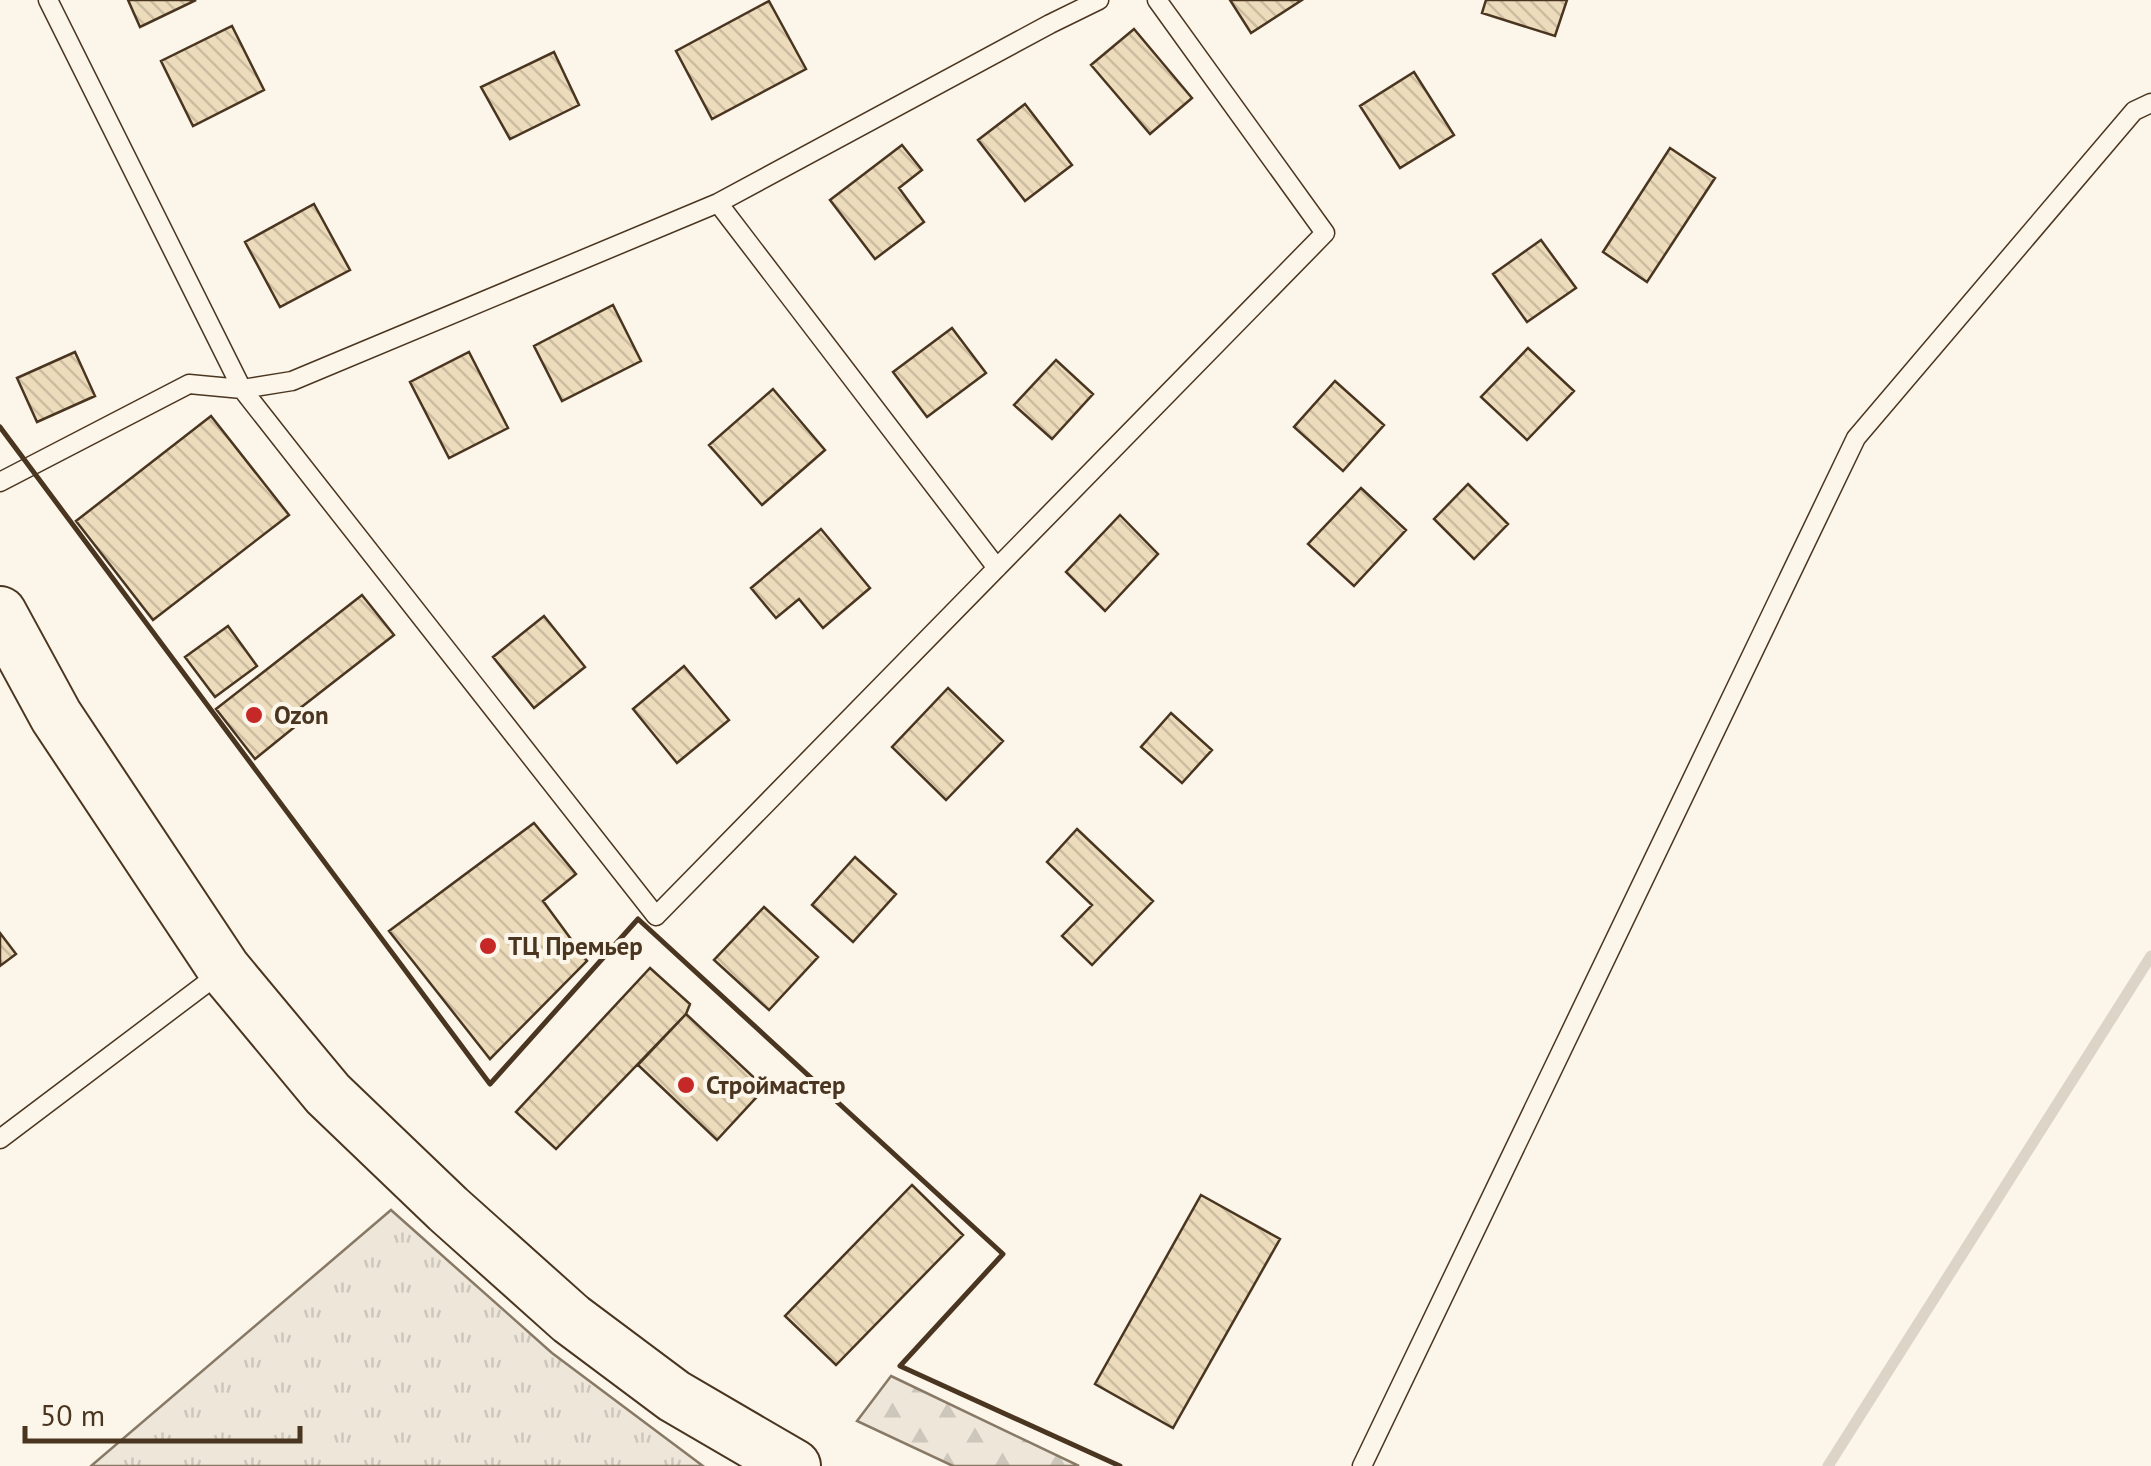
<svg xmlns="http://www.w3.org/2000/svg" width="2151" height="1466" viewBox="0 0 2151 1466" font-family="'PT Sans',sans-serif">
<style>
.grass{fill:url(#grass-tufts);stroke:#887966;stroke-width:2.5}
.forest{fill:url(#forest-firs);stroke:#887966;stroke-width:2.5}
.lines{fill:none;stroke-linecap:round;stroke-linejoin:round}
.stream{stroke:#dcd4c6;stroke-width:11}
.building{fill:url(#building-back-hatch);stroke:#4a3520;stroke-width:2.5}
.service-casing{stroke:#4a3520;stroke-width:21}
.primary-casing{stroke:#4a3520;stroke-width:56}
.service{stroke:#fbf6e9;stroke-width:18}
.primary{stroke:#fbf6e9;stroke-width:52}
.wall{stroke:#4a3520;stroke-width:5}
.poi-dot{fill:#c62828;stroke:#fbf6e9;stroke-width:4}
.labels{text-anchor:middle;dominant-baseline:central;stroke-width:8;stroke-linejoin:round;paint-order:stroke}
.poi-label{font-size:25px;font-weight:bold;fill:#4a3520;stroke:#fbf6e9;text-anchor:start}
</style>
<defs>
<pattern id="grass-tufts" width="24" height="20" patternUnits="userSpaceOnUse" patternTransform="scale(2.5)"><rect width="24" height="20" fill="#ede6d9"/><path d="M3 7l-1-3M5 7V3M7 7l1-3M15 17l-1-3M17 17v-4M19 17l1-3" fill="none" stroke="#cdc6ba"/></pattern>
<pattern id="forest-firs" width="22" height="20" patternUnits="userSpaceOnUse" patternTransform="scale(2.5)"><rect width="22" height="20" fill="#ede6d9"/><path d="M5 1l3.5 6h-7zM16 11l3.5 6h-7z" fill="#cdc6ba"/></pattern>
<pattern id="building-back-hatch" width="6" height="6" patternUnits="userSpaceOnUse" patternTransform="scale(2.5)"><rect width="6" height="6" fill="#ecdcbc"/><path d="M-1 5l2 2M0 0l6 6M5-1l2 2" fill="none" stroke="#ccbda1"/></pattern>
</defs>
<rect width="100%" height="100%" fill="#fbf6e9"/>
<path class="grass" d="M391 1210 552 1353 703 1466H91Z"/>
<path class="forest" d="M891 1376 1079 1466H953L857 1421Z"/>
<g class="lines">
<path class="stream" d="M1828 1466 2151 956"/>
</g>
<path class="building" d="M128 0H196L140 27Z
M1230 0H1302L1251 33Z
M1486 0H1567L1555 36 1482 13Z
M769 1 806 69 712 119 676 51Z
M232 26 264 90 193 126 161 61Z
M1134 29 1192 98 1150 134 1091 65Z
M554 52 579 105 510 139 481 87Z
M1414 72 1454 135 1400 168 1360 106Z
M1025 104 1072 165 1025 201 978 140Z
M902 145 922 170 899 188 924 222 875 259 830 200Z
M1670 148 1715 178 1647 282 1603 252Z
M314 204 350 270 280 307 245 242Z
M1541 240 1576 288 1527 322 1493 274Z
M613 305 641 361 562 401 534 346Z
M952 328 986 373 927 417 893 372Z
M1528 348 1574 391 1527 440 1481 397Z
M75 352 95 396 37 422 17 378Z
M469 352 508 428 449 458 410 382Z
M1056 360 1093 394 1052 439 1014 405Z
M1335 381 1384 425 1343 471 1294 427Z
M773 389 825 450 762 505 709 445Z
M211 416 289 515 153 620 76 521Z
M1468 484 1508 524 1474 559 1434 519Z
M1361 488 1406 530 1354 586 1308 544Z
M1120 515 1158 554 1105 611 1066 572Z
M821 529 870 588 823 628 799 599 776 618 751 588Z
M362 595 394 635 290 716 297 725 255 759 216 709Z
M544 616 585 667 534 708 493 657Z
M228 626 257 666 215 697 185 657Z
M684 666 729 720 677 763 633 709Z
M948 688 1003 741 946 800 892 747Z
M1171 713 1212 750 1182 783 1141 747Z
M534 823 576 874 543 901 587 961 490 1059 389 931Z
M1077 829 1153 901 1092 965 1062 936 1092 905 1047 862Z
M855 857 896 894 853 942 812 905Z
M764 907 818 957 769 1010 714 960Z
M0 933 16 954 0 966Z
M650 968 690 1004 686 1014 556 1149 516 1112Z
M686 1014 765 1088 717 1140 638 1065Z
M912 1185 963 1235 836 1365 785 1316Z
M1201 1195 1280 1239 1173 1428 1095 1384Z"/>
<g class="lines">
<defs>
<path id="service" d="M48 0 242 389 656 916 1325 233 1157 0
M718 203 997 568
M0 482 189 384 242 389 292 381 718 203 1050 24 1099 0
M0 1139 220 973
M1362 1466 1856 438 2134 111 2151 103"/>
<path id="primary" d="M0 613 56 716 224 969 328 1094 448 1209 571 1319 674 1396 794 1466"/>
</defs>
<use href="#service" class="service-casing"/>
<use href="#primary" class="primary-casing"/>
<use href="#service" class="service"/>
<use href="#primary" class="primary"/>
<path class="wall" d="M0 427 490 1084 638 919 1003 1254 900 1366 1120 1466"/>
</g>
<g class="poi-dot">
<circle cx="254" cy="715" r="10"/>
<circle cx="488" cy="946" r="10"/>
<circle cx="686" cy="1085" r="10"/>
</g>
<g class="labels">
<g class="poi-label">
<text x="274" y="715">Ozon</text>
<text x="508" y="946">ТЦ Премьер</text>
<text x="706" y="1085">Строймастер</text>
</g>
</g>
<path d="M25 1426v15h275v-15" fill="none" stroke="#4a3520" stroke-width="5"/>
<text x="40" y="1426" font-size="30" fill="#4a3520" stroke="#fbf6e9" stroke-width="8" paint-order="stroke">50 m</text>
</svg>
